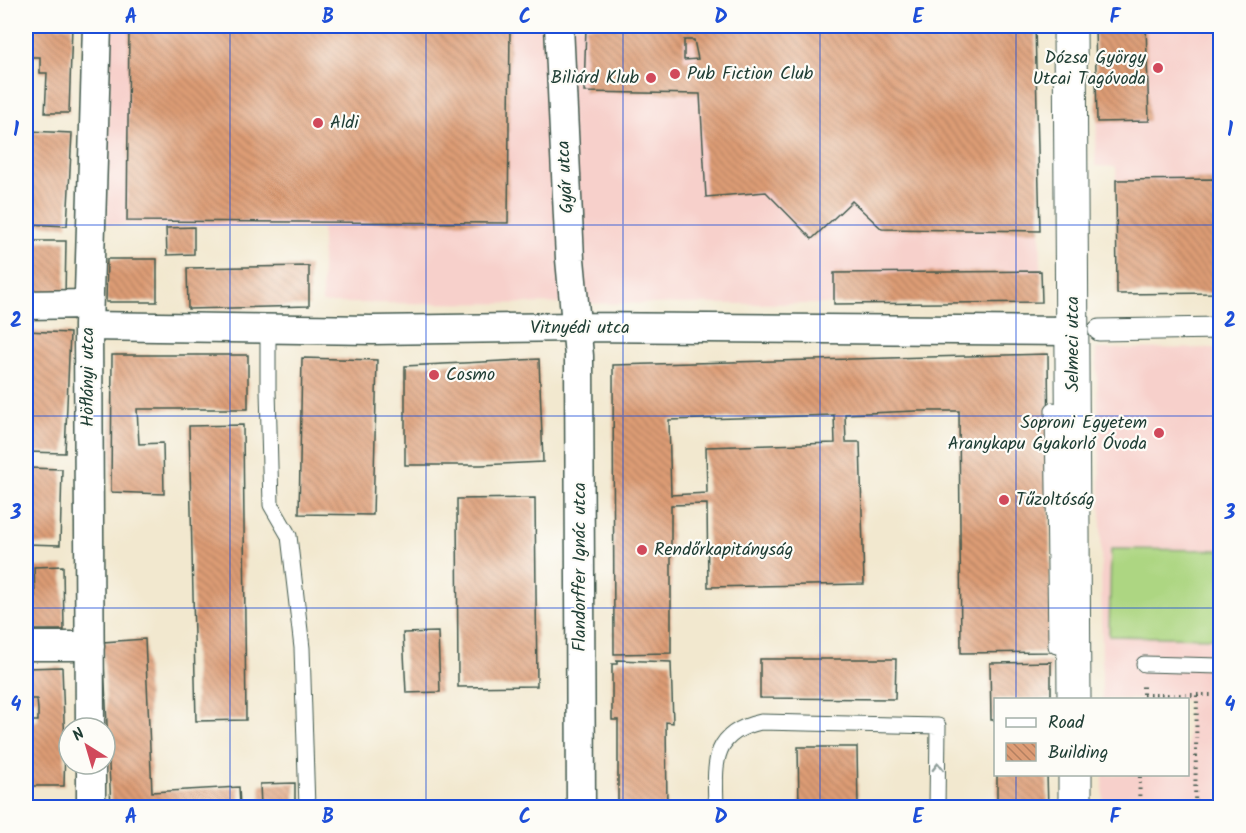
<svg xmlns="http://www.w3.org/2000/svg" width="1246" height="833" viewBox="0 0 1246 833" font-family="Kalam,sans-serif">
<style>
.built{fill:#f7d0cb}
.pitch{fill:#add682;stroke:#668a5b;stroke-width:1.5}
.building{fill:url(#building-back-hatch);fill-rule:evenodd}
.lines{fill:none;stroke-linecap:round;stroke-linejoin:round}
.service-casing{stroke:#3f574b;stroke-width:17}
.pedestrian-casing{stroke:#3f574b;stroke-width:23}
.minor-casing{stroke:#3f574b;stroke-width:31}
.tertiary-casing{stroke:#3f574b;stroke-width:35}
.path{stroke:#3f574b;stroke-width:4;stroke-dasharray:1.5 4.5;stroke-linecap:butt}
.service{stroke:#fff;stroke-width:15}
.pedestrian{stroke:#fff;stroke-width:21}
.minor{stroke:#fff;stroke-width:28}
.tertiary{stroke:#fff;stroke-width:33}
.oneway{stroke:#8f9e9a}
.grid{fill:none;stroke:#1d4ed8;stroke-width:1.5;stroke-opacity:0.55}
.poi-dot{fill:#d1495b;stroke:#fdfcf7;stroke-width:2}
.labels{text-anchor:middle;dominant-baseline:central;stroke-width:4.5;stroke-linejoin:round;paint-order:stroke}
.poi-label{font-size:18px;fill:#1f3d34;stroke:#fdfcf7;text-anchor:start}
.street-label{font-size:18px;fill:#1f3d34;stroke:#fdfcf7}
.neatline{fill:none;stroke:#1d4ed8;stroke-width:2}
.grid-label{font-size:20px;text-anchor:middle;font-weight:bold;fill:#1d4ed8}
</style>
<defs>
<pattern id="building-back-hatch" width="6" height="6" patternUnits="userSpaceOnUse" patternTransform="scale(1.5)"><rect width="6" height="6" fill="#dd9c75"/><path d="M-1 5l2 2M0 0l6 6M5-1l2 2" fill="none" stroke="#b38061"/></pattern>
</defs>
<rect width="100%" height="100%" fill="#fdfcf7"/>
<filter id="ink" filterUnits="userSpaceOnUse"><feTurbulence type="fractalNoise" baseFrequency=".0167" numOctaves="2"/><feDisplacementMap in="SourceGraphic" scale="12" xChannelSelector="R" yChannelSelector="G"/><feConvolveMatrix kernelMatrix="1 2 1 2 8 2 1 2 1" color-interpolation-filters="sRGB"/></filter>
<filter id="wash" filterUnits="userSpaceOnUse"><feTurbulence type="fractalNoise" baseFrequency=".008" numOctaves="4" result="noise"/><feDisplacementMap in="SourceGraphic" scale="24" xChannelSelector="R" yChannelSelector="G"/><feGaussianBlur stdDeviation="1.35" result="paint"/><feColorMatrix in="noise" values="0 0 0 0 0 0 0 0 0 0 0 0 0 0 0 0 0 1.4 0 .05"/><feComposite in="paint" operator="in"/></filter>
<g filter="url(#wash)">
<rect width="100%" height="100%" fill="#f2e8cf"/>
<path class="built" d="M110 26H1035L1042 302 834 304 322 303V228L107 224Z
M1095 26H1220V293L1117 294 1116 167 1095 166 1097 122Z
M1220 348V807H1103V775L1188 774V700L1102 699 1101 518 1096 349Z"/>
<path class="pitch" d="M1111 549 1220 550V638L1109 636Z"/>
<g id="blocks">
<path class="building" d="M30 26H72L69 113H45L47 73H40V57H29Z
M129 26H510L508 223 127 221Z
M586 26H1035L1040 231 882 229 852 201 812 239 766 192 706 197 700 94 584 92ZM684 40H694L698 59 684 60Z
M1095 26H1146L1149 121 1097 122Z
M29 131 72 133 67 226 26 224Z
M1220 179V293L1117 294 1116 180Z
M194 227V254L167 255 166 228Z
M26 241H66L65 297H26Z
M107 259H157V302H106Z
M309 266V306L188 309 187 268Z
M1041 271 1042 302 834 304V273Z
M26 331 70 333 65 453 26 452Z
M1048 354 1051 652 961 653 959 411H916L845 414 846 442H860L864 584 708 587 707 504 671 505V653L614 654 613 365ZM834 415 835 443 706 447 707 493 671 495 669 420Z
M112 355H248V409H137L139 444 163 443 164 494 111 492Z
M302 358 377 360 373 515 299 514Z
M539 359 543 462 481 465H405V366Z
M243 425 246 720 196 721 189 426Z
M26 468 62 469 60 545 26 544Z
M535 498 537 686 458 687 457 499Z
M63 566 64 630H26V596H35L34 567Z
M438 632 440 692 406 693 403 633Z
M145 639 152 792 239 787 240 807H111L103 642Z
M760 659H896L895 699 760 698Z
M617 660 671 662 673 723 666 722 667 807H618V720H612V664H617Z
M1051 662V699H996V720H991L990 663Z
M62 667 65 746 64 786H26V721H38V710L37 699H26V668Z
M798 747H857L858 807H799Z
M997 774H1047L1048 807H997Z
M295 783V807H261L260 784Z
M66 803V807H30V805Z"/>
</g>
</g>
<g filter="url(#ink)">
<use href="#blocks" fill-opacity="0" stroke="#3f574b" stroke-width="1.5"/>
<g class="lines">
<defs>
<path id="service" d="M268 328V390L271 505 289 536 302 648 307 808
M1053 410 1056 646
M1144 664 1220 666
M716 808C715 765 710 733 761 722L938 726 937 808"/>
<path id="pedestrian" d="M1099 330 1220 328"/>
<path id="minor" d="M559 26 570 259 579 356 581 808
M26 305 88 304
M88 326 373 330 577 327 1072 331
M26 646H90
M90 728 88 326 97 26
M91 764V808"/>
<path id="tertiary" d="M1070 26 1074 700
M1075 774V808"/>
</defs>
<use href="#service" class="service-casing"/>
<use href="#pedestrian" class="pedestrian-casing"/>
<use href="#minor" class="minor-casing"/>
<use href="#tertiary" class="tertiary-casing"/>
<path class="path" d="M1143 695H1220
M1143 700V682
M1195 805 1197 695
M1139 808 1140 774
M1172 808 1173 805H1220"/>
<use href="#service" class="service"/>
<use href="#pedestrian" class="pedestrian"/>
<use href="#minor" class="minor"/>
<use href="#tertiary" class="tertiary"/>
</g>
<defs><path id="oneway-chevron" d="M-2-3.5L2.5 0L-2 3.5" fill="none" stroke-width="1.6" stroke-linecap="round" stroke-linejoin="round" transform="scale(1.5)"/></defs>
<use class="oneway" href="#oneway-chevron" transform="translate(938 767) rotate(-89)"/>
</g>
<path class="grid" d="M230 26V808M426 26V808M623 26V808M820 26V808M1016 26V700M26 225H1220M26 416H1220M26 608H1220M1016 774V808"/>
<g class="poi-dot">
<circle cx="1158" cy="68" r="6"/>
<circle cx="675" cy="74" r="6"/>
<circle cx="651" cy="78" r="6"/>
<circle cx="318" cy="123" r="6"/>
<circle cx="434" cy="375" r="6"/>
<circle cx="1159" cy="433" r="6"/>
<circle cx="1004" cy="500" r="6"/>
<circle cx="642" cy="550" r="6"/>
</g>
<g class="labels">
<g class="poi-label">
<text x="1146" y="58" text-anchor="end">Dózsa György<tspan x="1146" dy="21">Utcai Tagóvoda</tspan></text>
<text x="687" y="74">Pub Fiction Club</text>
<text x="639" y="78" text-anchor="end">Biliárd Klub</text>
<text x="330" y="123">Aldi</text>
<text x="446" y="375">Cosmo</text>
<text x="1147" y="423" text-anchor="end">Soproni Egyetem<tspan x="1147" dy="21">Aranykapu Gyakorló Óvoda</tspan></text>
<text x="1016" y="500">Tűzoltóság</text>
<text x="654" y="550">Rendőrkapitányság</text>
</g>
<g class="street-label">
<text transform="translate(566 177) rotate(-93)">Gyár utca</text>
<text x="580" y="328">Vitnyédi utca</text>
<text transform="translate(1073 344) rotate(-90)">Selmeci utca</text>
<text transform="translate(88 377) rotate(-90)">Höflányi utca</text>
<text transform="translate(580 567) rotate(-90)">Flandorffer Ignác utca</text>
</g>
</g>
<rect width="1246" height="833" fill="none" stroke="#fdfcf7" stroke-width="66"/>
<rect x="994" y="698" width="195" height="78" fill="#fdfcf7" stroke="#a4b0a9" stroke-width="1.5"/>
<rect x="1006" y="718" width="30" height="9" fill="#ffffff" stroke="#a4b0a9" stroke-width="1.5"/>
<text x="1048" y="728" font-size="18" fill="#1f3d34">Road</text>
<rect x="1006" y="743" width="30" height="18" fill="url(#building-back-hatch)" stroke="#a4b0a9" stroke-width="1.5"/>
<text x="1048" y="758" font-size="18" fill="#1f3d34">Building</text>
<g transform="translate(87 746) rotate(323)"><circle r="28" fill="#fdfcf7" stroke="#a4b0a9" stroke-width="1.5"/>
<path d="M0-4.5L10 22L0 15L-10 22Z" fill="#d1495b"/>
<text y="-9" font-size="16" font-weight="bold" text-anchor="middle" fill="#1f3d34">N</text>
</g>
<rect x="33" y="33" width="1180" height="767" class="neatline"/>
<g class="grid-label">
<text x="131" y="23">A</text>
<text x="328" y="23">B</text>
<text x="525" y="23">C</text>
<text x="721" y="23">D</text>
<text x="918" y="23">E</text>
<text x="1115" y="23">F</text>
<text x="16" y="136">1</text>
<text x="1230" y="136">1</text>
<text x="16" y="327">2</text>
<text x="1230" y="327">2</text>
<text x="16" y="519">3</text>
<text x="1230" y="519">3</text>
<text x="16" y="711">4</text>
<text x="1230" y="711">4</text>
<text x="131" y="823">A</text>
<text x="328" y="823">B</text>
<text x="525" y="823">C</text>
<text x="721" y="823">D</text>
<text x="918" y="823">E</text>
<text x="1115" y="823">F</text>
</g>
</svg>
